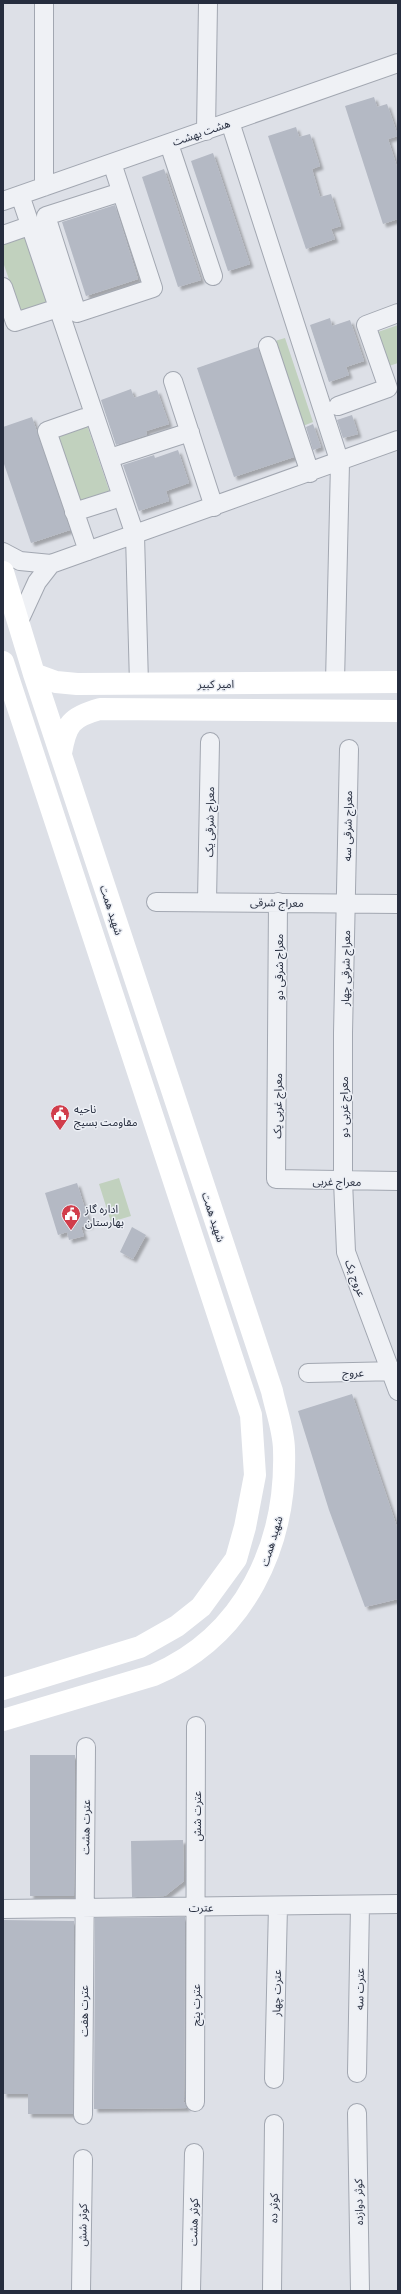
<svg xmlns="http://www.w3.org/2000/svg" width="401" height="2294" viewBox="0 0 401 2294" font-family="Lato,'Noto Sans Arabic',sans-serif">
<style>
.green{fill:#c1d1be}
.building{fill:#b4b9c4;filter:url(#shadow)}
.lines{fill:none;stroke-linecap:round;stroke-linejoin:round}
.street-casing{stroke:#a2a7b1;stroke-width:20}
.street{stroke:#eff1f5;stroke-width:18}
.secondary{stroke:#fff;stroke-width:22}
.labels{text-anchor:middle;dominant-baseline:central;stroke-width:3;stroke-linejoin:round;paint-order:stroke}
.street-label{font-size:11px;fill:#262d3e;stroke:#eceff5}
.poi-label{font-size:11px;fill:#262d3e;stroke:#eceff5;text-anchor:start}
</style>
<defs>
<filter id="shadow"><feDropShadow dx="3.5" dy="3.5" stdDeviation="1" flood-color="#0004"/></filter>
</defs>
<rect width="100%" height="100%" fill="#dde0e7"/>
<path class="green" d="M28 233 51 301 20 312 3 262V242Z
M398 325V363L389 366 378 332Z
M285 338 313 422 303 426 275 341Z
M87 425 110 493 79 503 56 435Z
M119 1178 131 1216 111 1222 99 1184Z"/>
<path class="building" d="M374 97 377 107 387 104 398 136 388 139 398 170V219L383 224 345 106Z
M296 127 299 137 310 134 320 166 312 169 320 197 331 194 341 226 331 229 335 239 306 249 268 136Z
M213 153 250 264 228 271 191 161Z
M164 169 201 280 178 287 142 177Z
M115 205 138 279 86 296 62 222Z
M330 318 332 326 350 320 364 361 346 367 349 375 329 382 310 325Z
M258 347 294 457 234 477 197 368Z
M131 389 134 398 157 390 169 424 146 431 147 435 116 445 101 400Z
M352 415 358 434 343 438 337 420Z
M32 417 70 530 31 543 3 461V427Z
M313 424 321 447 313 450 306 427Z
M178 450 189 483 166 491 169 501 139 511 123 465 154 455 155 458Z
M77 1183 90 1225 81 1227 84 1236 69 1240 67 1232 58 1235 45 1193Z
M132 1227 146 1235 133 1259 120 1252Z
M352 1394 398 1530V1599L365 1607 329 1510 298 1411Z
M30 1755H75L74 1896H30Z
M183 1840 184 1881 165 1896 132 1897 131 1841Z
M185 1917 184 2102 187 2108 94 2109 95 1918Z
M3 1920 74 1921 73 2114H28V2094H3Z"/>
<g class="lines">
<defs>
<path id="street" d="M44 3V187
M230 122 340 463 335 682
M206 131 208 3
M169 144 213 276
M112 163 153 288 77 313 46 216 121 192
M20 195 135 535 139 684
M3 201 398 63
M3 235 26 227
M3 287 15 322 52 310
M268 346 310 473
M173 381 214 507
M338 406 388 388 366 325 398 313
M84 418 47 431 88 551
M116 456 190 432
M74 512 112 500
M3 552 20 561 51 564 37 582 19 621
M51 564 398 440
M349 749 343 1033V1181L346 1252 398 1391
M207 901 210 742
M156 902 398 904
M278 902 276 1179 398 1181
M308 1373 398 1371
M3 1909 398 1904
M357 2073 360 1905
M274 2079 278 1906
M195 2102 196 1726
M357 2113 360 2291
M83 2115 86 1747
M81 2291 83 2159
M191 2291 194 2153
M272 2291 274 2124"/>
</defs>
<use href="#street" class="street-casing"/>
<use href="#street" class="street"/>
<path class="secondary" d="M3 572 34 674 272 1391C276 1410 284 1431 284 1450 287 1545 245 1636 154 1675L3 1720
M3 662 251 1415 255 1475 245 1527 236 1559 201 1607 177 1626 140 1647 3 1689
M34 674 56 682 77 684 398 682
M61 753C66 724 71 717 100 709L398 711"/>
</g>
<defs>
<symbol id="civic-pin" viewBox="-11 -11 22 30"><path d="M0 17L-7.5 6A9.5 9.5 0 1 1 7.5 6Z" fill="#d13d4b" stroke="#eceff5"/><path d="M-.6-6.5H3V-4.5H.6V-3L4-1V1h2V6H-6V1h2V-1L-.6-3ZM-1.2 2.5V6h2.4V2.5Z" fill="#fff"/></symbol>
</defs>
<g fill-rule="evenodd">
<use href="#civic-pin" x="49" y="1103" width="22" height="30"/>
<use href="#civic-pin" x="60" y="1203" width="22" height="30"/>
</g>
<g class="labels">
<g class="street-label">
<text transform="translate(201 132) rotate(-19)">هشت بهشت</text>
<text x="216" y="683">امیر کبیر</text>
<text transform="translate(209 822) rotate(-89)">معراج شرقی یک</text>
<text transform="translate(347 826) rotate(-89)">معراج شرقی سه</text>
<text transform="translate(277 902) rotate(1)">معراج شرقی</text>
<text transform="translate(112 910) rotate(72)">شهید همت</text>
<text transform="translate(278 967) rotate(-90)">معراج شرقی دو</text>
<text transform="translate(345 968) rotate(-89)">معراج شرقی چهار</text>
<text transform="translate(277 1106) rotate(-89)">معراج غربی یک</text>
<text transform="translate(343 1107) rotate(-90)">معراج غربی دو</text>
<text transform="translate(337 1181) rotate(1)">معراج غربی</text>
<text transform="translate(214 1217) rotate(72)">شهید همت</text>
<text transform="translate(356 1278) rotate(69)">عروج یک</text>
<text transform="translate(353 1372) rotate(-1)">عروج</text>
<text transform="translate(271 1541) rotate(-73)">شهید همت</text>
<text transform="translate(196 1816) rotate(-90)">عترت شش</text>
<text transform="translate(85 1827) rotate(-89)">عترت هشت</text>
<text transform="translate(201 1907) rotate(-1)">عترت</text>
<text transform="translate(359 1989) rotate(-89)">عترت سه</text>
<text transform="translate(276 1993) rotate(-89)">عترت چهار</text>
<text transform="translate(195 2005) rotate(-90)">عترت پنج</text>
<text transform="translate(83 2011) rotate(-90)">عترت هفت</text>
<text transform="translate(358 2202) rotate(-91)">کوثر دوازده</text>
<text transform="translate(273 2208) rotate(-89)">کوثر ده</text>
<text transform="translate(193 2222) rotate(-89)">کوثر هشت</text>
<text transform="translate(82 2225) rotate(-89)">کوثر شش</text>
</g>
<g class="poi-label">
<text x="74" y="1108">ناحیه<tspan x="74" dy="13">مقاومت بسیج</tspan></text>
<text x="85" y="1208">اداره گاز<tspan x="85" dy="13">بهارستان</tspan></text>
</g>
</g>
<rect width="401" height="2294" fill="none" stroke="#262d3e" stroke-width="8"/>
</svg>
